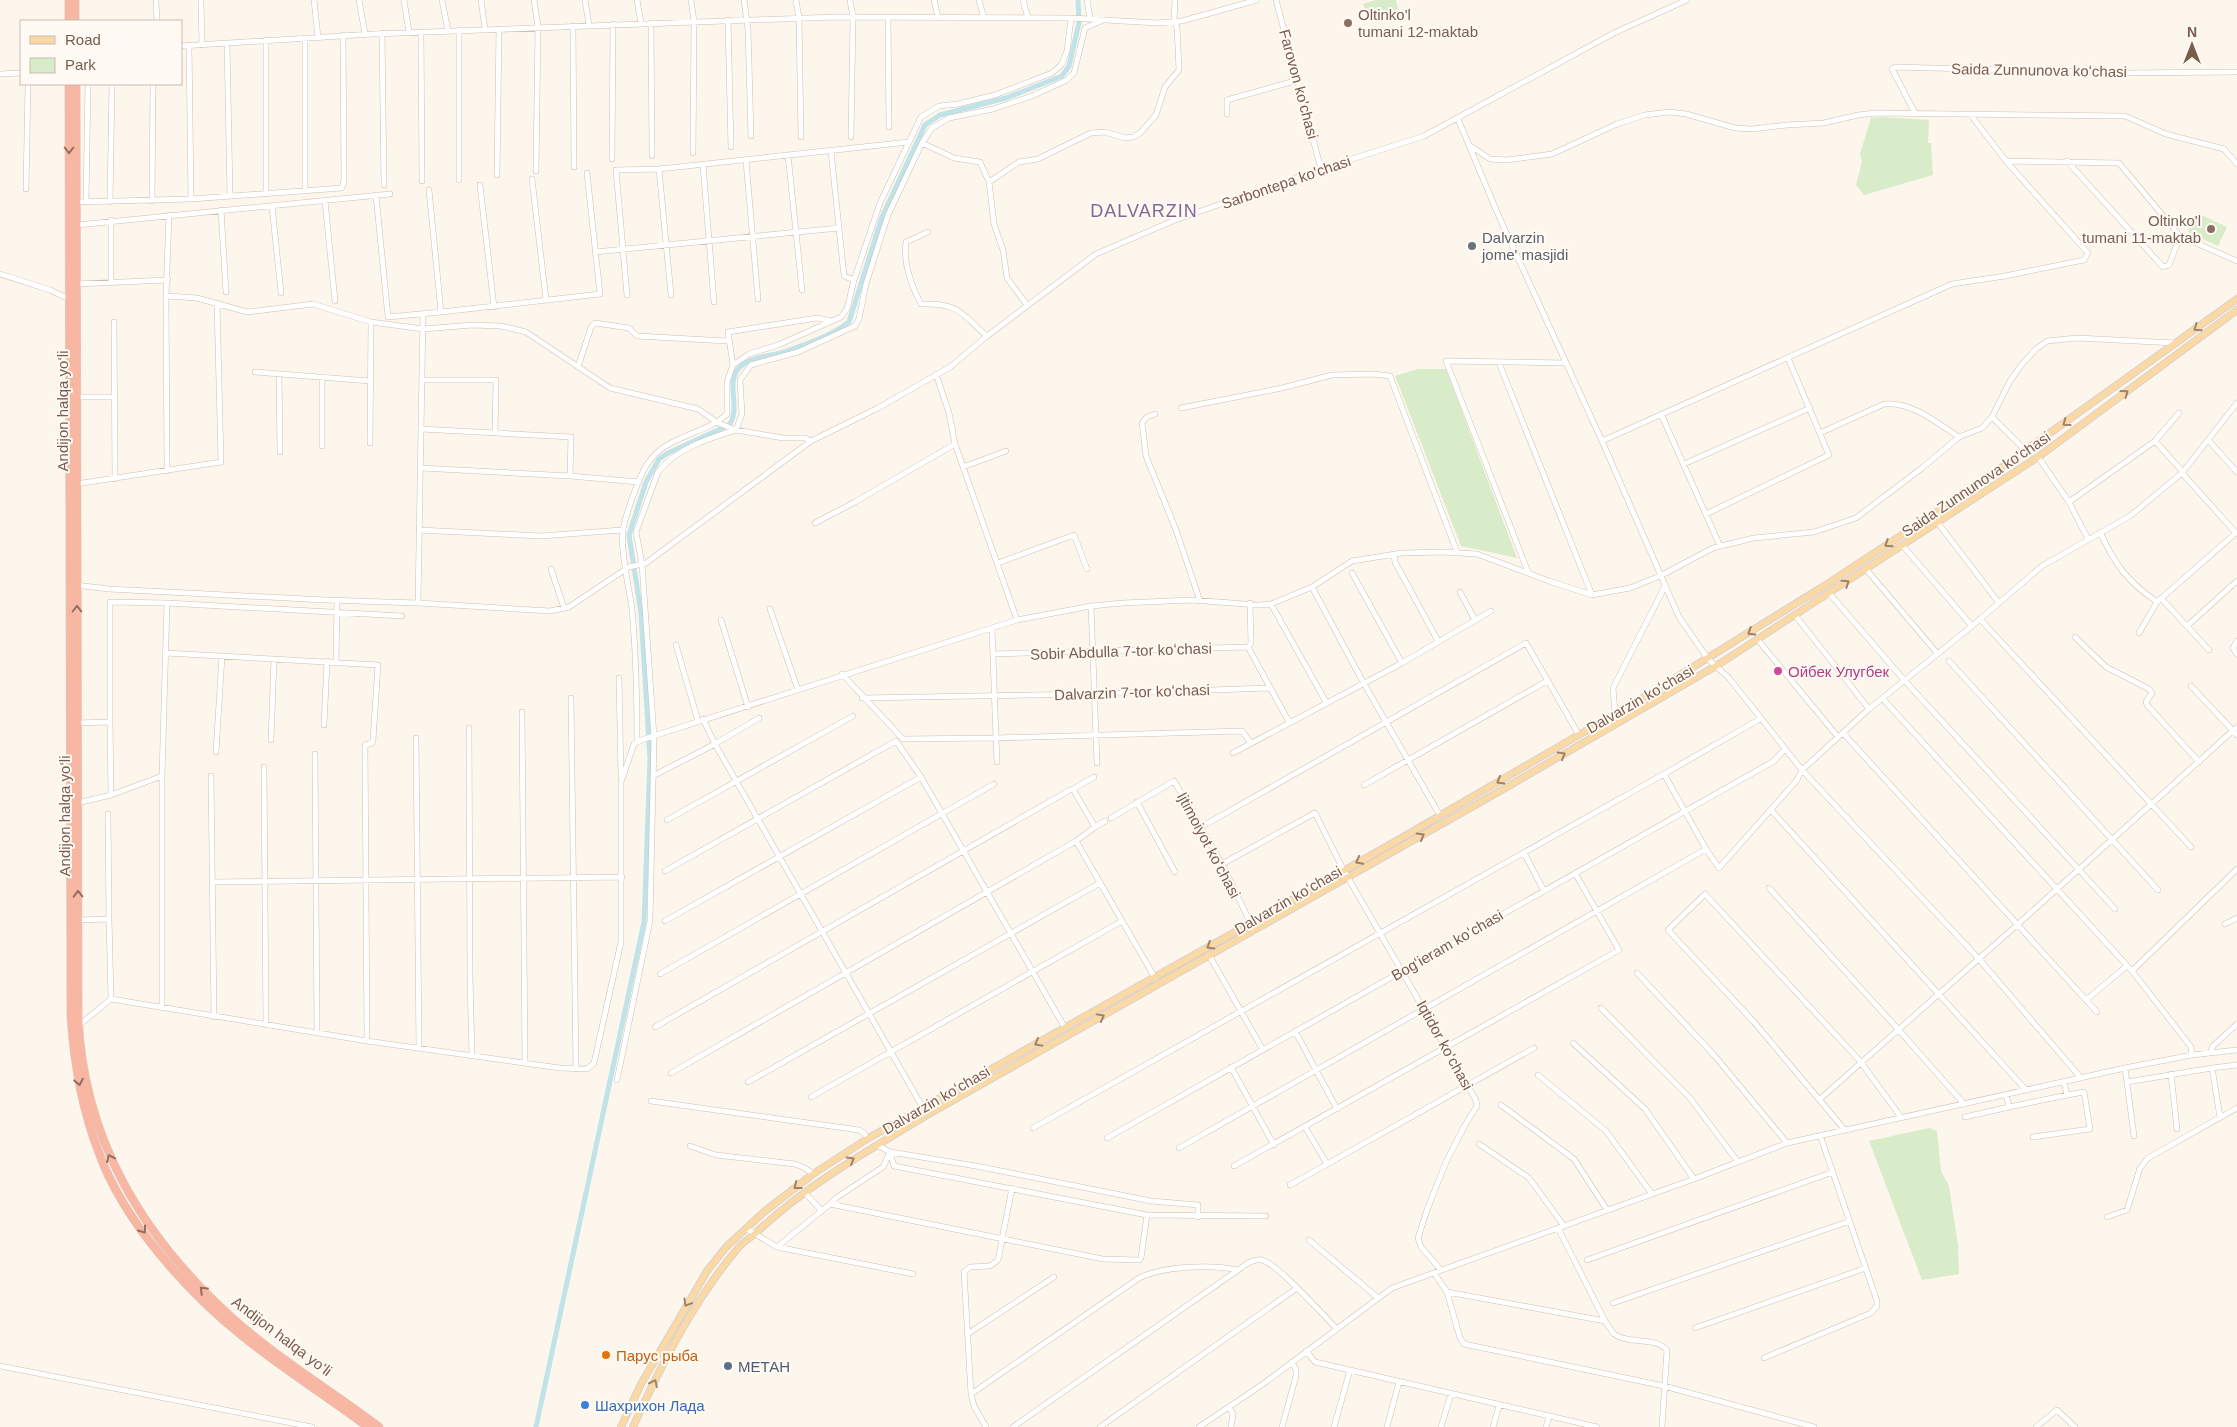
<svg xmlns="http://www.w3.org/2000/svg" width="2237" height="1427" viewBox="0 0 2237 1427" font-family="Arial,sans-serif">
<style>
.green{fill:#d8ecc9}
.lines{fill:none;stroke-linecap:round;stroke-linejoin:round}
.canal{stroke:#bfe3e8;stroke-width:5}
.minor-casing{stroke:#d1beb0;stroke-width:6}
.major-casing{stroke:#dad1cd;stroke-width:8}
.highway-casing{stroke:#dad1cd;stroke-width:9}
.minor{stroke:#fff;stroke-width:5}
.major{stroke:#fbd9a5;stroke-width:6}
.highway{stroke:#f7b7a3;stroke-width:8}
.oneway{stroke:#936e5e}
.oneway2{stroke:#a18267}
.education-dot{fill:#8d6e63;stroke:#fffaf3;stroke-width:2}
.worship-dot{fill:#6b7280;stroke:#fffaf3;stroke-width:2}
.hotel-dot{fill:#d1479c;stroke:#fffaf3;stroke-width:2}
.food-dot{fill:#e8710a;stroke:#fffaf3;stroke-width:2}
.service-dot{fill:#5c6f8a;stroke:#fffaf3;stroke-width:2}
.shop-dot{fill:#3f7fe0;stroke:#fffaf3;stroke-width:2}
.labels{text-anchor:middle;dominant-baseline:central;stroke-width:4;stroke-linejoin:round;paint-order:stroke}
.education-label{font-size:15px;fill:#785e54;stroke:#fffaf3;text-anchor:start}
.street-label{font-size:15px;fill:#7a5c4d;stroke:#fffaf3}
.worship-label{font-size:15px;fill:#5b616d;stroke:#fffaf3;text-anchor:start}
.hotel-label{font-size:15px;fill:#b23c85;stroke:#fffaf3;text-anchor:start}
.food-label{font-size:15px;fill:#c56008;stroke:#fffaf3;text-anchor:start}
.service-label{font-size:15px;fill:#4e5e75;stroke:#fffaf3;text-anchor:start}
.shop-label{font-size:15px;fill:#366cbe;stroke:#fffaf3;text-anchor:start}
.quarter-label{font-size:18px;letter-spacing:1px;fill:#846695;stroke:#fffaf3}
</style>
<rect width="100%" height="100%" fill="#fdf6ec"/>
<path class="green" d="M1376 0H1396L1398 9 1368 18 1363 4Z
M1881 117 1929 120 1928 143H1931L1933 175 1864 195 1856 185 1862 162 1860 154 1871 118Z
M2197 213 2227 227 2218 246 2188 232Z
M1418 369H1446L1517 558 1461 546 1395 376Z
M1929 1128 1937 1131 1941 1171 1949 1186 1958 1245 1959 1274 1922 1280 1869 1141Z"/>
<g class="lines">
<path class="canal" d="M536 1427 644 922 650 759 641 613 629 535 646 482 659 459 668 453 729 425C742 408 724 382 740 367 751 356 773 356 787 351 807 344 833 335 849 322L882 217 925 125 940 115 1006 98 1062 76 1069 66 1079 23 1078 0"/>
<defs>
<path id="minor" d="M156 0 157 21
M201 0 202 45
M314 0 318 37
M359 0 365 34
M404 0 409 32
M442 0 448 31
M481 0 485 29
M534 0 538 27 536 171
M585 0 589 25
M637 0 641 23
M691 0 694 21 693 153
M744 0 748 29 751 136
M796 0 799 18 801 137
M850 0 853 17 851 137
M934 0 938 17
M979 0 984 18
M1023 0 1028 18
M1087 0 1090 19
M1276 0 1321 169
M888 17 889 127
M728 20 731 147
M651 23 652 156
M573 26 574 167
M421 32 422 181
M382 33 384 185
M305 38V191
M266 40V193
M227 43 230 195
M181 46 373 34 834 17 1071 18 1157 23 1182 21 1257 0
M0 74 21 73
M1915 113 1892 69 1895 67 2123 73 2237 72
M1227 114V100L1298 80
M1458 119 1500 219 1602 441 1679 617 1708 659 1729 678 1802 770 1979 959 2081 1078
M1469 145 1490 159 1507 160 1552 154 1617 124 1645 115 1669 112 1686 114 1735 128 1752 129 1787 125 1824 123 1858 115 1876 113 2125 116 2166 134 2224 149 2237 164
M788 155 802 290
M612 159 613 24
M746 161 758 299
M2006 161 2119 163 2180 236 2237 261
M2067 161 2163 267 2169 265 2180 236
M703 165 714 302
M659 169 671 295
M497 175 499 29
M532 179 546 300
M459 180V30
M989 182 1019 162 1038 159 1091 133 1105 132 1125 138 1133 137 1140 133 1156 115 1165 87 1179 70 1177 27 1174 22 1175 0
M480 185 494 307
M26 189 28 84
M376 195 388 317 441 312 429 190
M191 199 342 188 344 181 343 35
M152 201 153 84
M325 201 335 301
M77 202 191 199 189 45
M86 202 88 84
M110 202 112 84
M272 206 281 293
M221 210 226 292
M169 215 166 296 197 298 247 312 313 304 371 322 423 329 472 325 501 326 526 332 610 388 698 409 718 423 736 430 783 438H805L811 441
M111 220V283
M77 225 390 194
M839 228 844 276 854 280 880 203 921 117 939 106 958 104 995 95 1052 73 1062 64 1067 51 1071 18
M928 232 906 242C903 264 911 285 921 304 960 303 960 313 987 336
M595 252 839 228 831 151
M0 274 50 290 69 299
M76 284 168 280
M627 295 616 170 659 169 909 142
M166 296 167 471
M1027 305 1007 278 1003 250 994 224 989 182 980 162 954 158 922 143 932 128 949 118 993 109 1032 96 1067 80 1074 73 1085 28 1103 20
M441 312 600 294 587 173
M114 322 115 479
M1499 363 1592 595
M733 365 749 354 778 345 841 317 847 309 854 280
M578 367 591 327 595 323 629 328 637 336 727 341
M255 372 370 381
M279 374 280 452
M936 374 949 413 955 444 1017 620
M322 377V446
M422 380H496L495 432
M76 397H114
M1181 408 1282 388 1332 375 1373 374 1390 376 1457 552
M1155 414 1147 417 1142 423 1146 456 1176 530 1200 601
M1661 414 1720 546
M1992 417 2026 451
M1820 433 1884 404C1911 401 1937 423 1959 437
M1602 441 1952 284 2005 276 2084 260 2088 253 2006 161 1970 114
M2155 441 2183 472
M2209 441 2237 472
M370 443 371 322
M2038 457 2069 502 2088 539
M1684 464 1810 408
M963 467 1006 451
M421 468 570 476 571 437 421 429
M2182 473 2236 533
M570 476 639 482
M76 484 221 462 217 303
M2069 502 2155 441 2179 413
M1706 514 1829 455 1788 358
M815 523 855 502 955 444
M1938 523 1999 603
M419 530 541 536 622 530
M2100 532C2115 565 2127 581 2157 602L2237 532
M1903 546 1972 626
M1394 555 1395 562 1438 641
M998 563 1074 535 1087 569
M551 569 564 608
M1866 569 1937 653
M1528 572 1446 361 1564 363
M1352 573 1402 663
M75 585 109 589 326 600 418 603 550 611 569 607 629 567 646 563 811 441 878 408 950 367 987 336 1096 254 1175 220 1321 169 1424 136 1614 33 1687 0
M1312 587 1363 682 1439 814
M1460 592 1475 620
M1829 593 1905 681 2115 909
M2161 598 2209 650
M418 603 423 314
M1250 603 1251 643 1248 647 1289 722
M1271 604 1326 702
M1091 606 1097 763
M770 609 798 690
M1795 615 1869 709
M1980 619 2191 847
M721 620 748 707
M2187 626 2237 581
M2139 633 2157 602
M2075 637 2106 667 2149 689 2152 693 2146 702 2147 705 2199 762
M1758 640 1838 737
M2237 641 2233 648 2237 654
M676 645 698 721
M166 653 378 665 373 740 372 743 365 745 367 1041
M993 654 1248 647
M1949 661 2158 890
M336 662 337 600
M842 674 903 739 996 738 992 629
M619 678 621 776
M2191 686 2237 735
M571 698 576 1069
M862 698 1094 694 1270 688
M1883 699 2132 971 2191 1047 2192 1055
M522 712 525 1063
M1615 714 1613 688 1665 586
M703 719 715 744 923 1108
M110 722 111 795
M77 723 110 722V602L167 603 402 616
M324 725 327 661
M469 728 470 977 472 1056
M1843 733 2097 1012
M416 738 419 1048
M271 740 274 659
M637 742C637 697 636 653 632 609 629 588 620 549 623 530 625 516 640 474 648 463 666 435 705 435 727 414V382L733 365 728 332 817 318 832 321
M216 752 222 656
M1233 753 1402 663 1491 611
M315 754 317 1033
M997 762 996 738 1242 731 1251 743
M264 767 266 1025
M1664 774 1760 719
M211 776 214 1017
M653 776 715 744 759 718
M1364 785 1547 681
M1073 789 1094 777
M1137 802 1175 872
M77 803 111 795 162 776
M1771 810 2026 1090
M1111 818 1174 781 1222 864 1250 922
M667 820 853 716
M1095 827 1105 821
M1201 827 1526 643 1579 735
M1076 841 1155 978
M1524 853 1544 891
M1222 864 1315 813 1343 869 1476 1100 1477 1106 1465 1125 1446 1162 1427 1210 1418 1238 1421 1247 1441 1270
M665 871 896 741 921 777 1065 1028
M213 882 622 877
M1769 888 1898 1029 1964 1104
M109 919 111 999 367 1041 560 1068 587 1069 594 1063 621 942V782L634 744 641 740 1017 620 1091 606 1123 603 1192 600 1258 605 1271 604 1312 587 1352 561 1402 553 1443 552 1477 554 1549 581 1592 595 1630 588 1660 576 1713 548 1754 538 1814 532 1856 518 1922 468 1959 437 1982 428 1992 417 2010 381 2022 364 2036 349 2047 341 2077 338 2175 343
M79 920 109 919 108 814
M665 921 921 777
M2225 924 2237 918
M1209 955 1263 1050
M2132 971 2237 869
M1637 973 1714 1055 1787 1143
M660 974 994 784
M2086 1000 2127 966
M162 1007V776L167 603
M1601 1008 1690 1098 1738 1162
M78 1026 111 999
M655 1027 1070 790 1073 789 1095 827 1076 841 671 1073
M1295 1031 1337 1109
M1573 1043 1645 1109 1694 1179
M2210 1053 2213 1046 2237 1024
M1231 1067 1274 1145
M2125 1068 2134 1136
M2212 1068 2237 1065
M2171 1074 2177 1129
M1538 1075 1606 1131 1652 1194
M617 1080 650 921 654 737 642 564 636 532 658 472C676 449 709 438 736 430L742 414 740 380 751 365 798 352 855 326 859 319 866 284 888 215 922 143
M748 1082 1100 883
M2127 1082 2212 1068 2220 1117
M811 1097 1122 921
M1820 1099 2017 925 2237 727
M651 1101 859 1130 864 1133 867 1139
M1501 1105 1574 1159 1607 1210
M2009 1107 2067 1095
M1965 1117 2009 1107 2006 1094
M1305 1127 1327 1164
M1033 1128 1664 774 1706 849
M1844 1129 1754 1022 1668 930 1705 894 1860 1061 1900 1116
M2033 1137 2090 1129 2084 1092 2067 1095 2064 1082
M1107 1138 1774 761 1785 749
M1479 1144 1529 1178 1564 1226
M877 1145 890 1152 976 1166 1151 1201 1198 1205V1217
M690 1146 716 1155 795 1164 805 1168 813 1174
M1179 1148 1706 849 1719 868 1797 780 1802 770 1869 709 1972 626 2042 566 2130 516 2182 473 2237 403
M890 1152 883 1167 836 1198 830 1204 1103 1259 1139 1260 1141 1258 1147 1215
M890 1153 894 1166 1147 1215 1266 1216
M1234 1166 1619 950 1575 873
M1290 1185 1534 1048
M804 1192 822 1211
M2107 1217 2127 1210 2140 1168 2148 1158 2237 1108
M1558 1228 1605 1321C1608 1325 1611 1331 1614 1334 1630 1345 1654 1336 1667 1350L1662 1427
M747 1229 777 1247 830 1204
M1309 1240 1377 1297
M777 1247 913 1274
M1587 1260 1833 1172
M1434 1273 1447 1292 1460 1338 1464 1344 1664 1386 1814 1427
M1447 1292 1605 1321
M1613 1303 1850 1221
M1695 1328 1866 1268
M969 1333 1054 1277
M1306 1351 1315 1362 1597 1427
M1764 1358 1871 1313 1877 1306V1301L1820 1135
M0 1366 312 1427
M971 1394 1139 1278C1164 1266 1210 1264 1238 1270
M1229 1407 1233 1414 1231 1427
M986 1427 974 1406 971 1394 964 1272 970 1267 990 1266 998 1260 1012 1188
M1013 1427 1238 1270C1245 1265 1253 1258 1262 1260 1278 1264 1323 1315 1336 1328
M1100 1427 1297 1288
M1199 1427 1263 1384 1392 1288 1694 1179 1787 1143 2125 1068 2192 1055 2237 1050
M1282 1427 1296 1376V1370L1292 1362
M1334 1427 1350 1370
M1387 1427 1399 1382
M1441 1427 1451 1394
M1493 1427 1499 1406
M1546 1427 1549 1417
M2036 1427 2057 1410 2075 1427"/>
<path id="major" d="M621 1427 641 1384 707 1271 727 1246 765 1211 813 1174 867 1139 1391 844 1651 693 1824 586 1966 493 2237 299
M633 1427C661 1365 694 1300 738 1248 744 1241 752 1237 758 1231 809 1183 868 1151 927 1115L1493 795 1716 666 2038 457 2237 310"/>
<path id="highway" d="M69 0V21
M75 21V0
M69 84 71 1016C74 1062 82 1109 99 1153 124 1222 188 1293 245 1338 285 1370 328 1397 368 1427
M76 84 78 1016C83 1138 141 1235 230 1316 275 1357 330 1390 379 1427"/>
</defs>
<use href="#minor" class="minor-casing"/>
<use href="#major" class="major-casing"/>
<use href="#highway" class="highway-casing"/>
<use href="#minor" class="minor"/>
<use href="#major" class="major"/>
<use href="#highway" class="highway"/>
</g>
<defs><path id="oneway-chevron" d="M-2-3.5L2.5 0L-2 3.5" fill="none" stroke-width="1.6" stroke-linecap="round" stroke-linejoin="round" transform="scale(1.25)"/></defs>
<g class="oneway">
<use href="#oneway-chevron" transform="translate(69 150) rotate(90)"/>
<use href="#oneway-chevron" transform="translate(77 609) rotate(-90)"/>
<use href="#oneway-chevron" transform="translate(78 894) rotate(-91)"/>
<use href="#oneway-chevron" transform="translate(79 1082) rotate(79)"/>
<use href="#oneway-chevron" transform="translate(110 1158) rotate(-115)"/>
<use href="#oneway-chevron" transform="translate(143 1230) rotate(54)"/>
<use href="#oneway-chevron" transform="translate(203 1290) rotate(-136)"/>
</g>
<g class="oneway2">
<use href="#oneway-chevron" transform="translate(2197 328) rotate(145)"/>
<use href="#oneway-chevron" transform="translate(2125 393) rotate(-36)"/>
<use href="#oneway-chevron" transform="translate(2066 423) rotate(144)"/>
<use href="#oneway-chevron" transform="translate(1888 544) rotate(147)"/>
<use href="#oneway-chevron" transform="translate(1846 583) rotate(-34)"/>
<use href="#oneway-chevron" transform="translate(1751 632) rotate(148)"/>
<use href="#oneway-chevron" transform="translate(1562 755) rotate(-30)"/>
<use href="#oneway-chevron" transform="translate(1500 781) rotate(150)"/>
<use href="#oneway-chevron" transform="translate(1421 836) rotate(-30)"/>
<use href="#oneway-chevron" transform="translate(1359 861) rotate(152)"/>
<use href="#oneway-chevron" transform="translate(1210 946) rotate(149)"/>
<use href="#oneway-chevron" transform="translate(1101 1017) rotate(-29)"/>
<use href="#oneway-chevron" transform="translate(1038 1043) rotate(151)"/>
<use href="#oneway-chevron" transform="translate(851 1160) rotate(-30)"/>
<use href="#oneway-chevron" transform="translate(797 1186) rotate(142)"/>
<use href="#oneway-chevron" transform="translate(687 1303) rotate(121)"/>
<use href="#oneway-chevron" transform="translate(654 1383) rotate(-64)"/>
</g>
<g class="education-dot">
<circle cx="1348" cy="23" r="5"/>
<circle cx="2211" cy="229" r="5"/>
</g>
<circle class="worship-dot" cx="1472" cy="246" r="5"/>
<circle class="hotel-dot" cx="1778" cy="671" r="5"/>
<circle class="food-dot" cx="606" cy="1355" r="5"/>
<circle class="service-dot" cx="728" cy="1366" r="5"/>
<circle class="shop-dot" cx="585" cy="1405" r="5"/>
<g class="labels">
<g class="education-label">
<text x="1358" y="14">Oltinko'l<tspan x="1358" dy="17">tumani 12-maktab</tspan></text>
<text x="2201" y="220" text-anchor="end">Oltinko'l<tspan x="2201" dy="17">tumani 11-maktab</tspan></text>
</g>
<g class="street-label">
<text transform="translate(2039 70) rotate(1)">Saida Zunnunova koʻchasi</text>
<text transform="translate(1299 84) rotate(75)">Farovon ko'chasi</text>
<text transform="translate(1286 182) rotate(-19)">Sarbontepa ko'chasi</text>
<text transform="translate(62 411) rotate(-90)">Andijon halqa yo‘li</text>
<text transform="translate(1976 484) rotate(-34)">Saida Zunnunova ko'chasi</text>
<text transform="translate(1121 651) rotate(-2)">Sobir Abdulla 7-tor koʻchasi</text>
<text transform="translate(1132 692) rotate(-2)">Dalvarzin 7-tor koʻchasi</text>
<text transform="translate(1640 699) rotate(-30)">Dalvarzin koʻchasi</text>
<text transform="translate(64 816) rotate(-90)">Andijon halqa yo‘li</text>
<text transform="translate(1209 845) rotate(62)">Ijtimoiyot koʻchasi</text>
<text transform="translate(1288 900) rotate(-30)">Dalvarzin koʻchasi</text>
<text transform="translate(1447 945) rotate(-30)">Bogʻieram koʻchasi</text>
<text transform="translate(1445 1045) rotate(61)">Iqtidor koʻchasi</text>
<text transform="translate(936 1100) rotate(-30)">Dalvarzin koʻchasi</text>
<text transform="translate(282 1336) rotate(37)">Andijon halqa yo‘li</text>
</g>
<g class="worship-label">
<text x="1482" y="237">Dalvarzin<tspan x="1482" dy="17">jome' masjidi</tspan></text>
</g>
<g class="hotel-label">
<text x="1788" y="671">Ойбек Улугбек</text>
</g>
<g class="food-label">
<text x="616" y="1355">Парус рыба</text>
</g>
<g class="service-label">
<text x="738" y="1366">МЕТАН</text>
</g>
<g class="shop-label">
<text x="595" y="1405">Шахрихон Лада</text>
</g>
<g class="quarter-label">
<text x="1144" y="211">DALVARZIN</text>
</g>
</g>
<rect x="20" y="20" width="162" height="65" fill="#fffaf3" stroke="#cabbb1"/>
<rect x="30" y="36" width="25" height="8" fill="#fbd9a5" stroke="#cabbb1"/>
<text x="65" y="45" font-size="15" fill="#7a5c4d">Road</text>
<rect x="30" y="58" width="25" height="15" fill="#d8ecc9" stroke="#cabbb1"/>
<text x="65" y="70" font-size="15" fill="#7a5c4d">Park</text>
<g transform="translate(2192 45)" stroke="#fffaf3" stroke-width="4" paint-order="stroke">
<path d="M0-4L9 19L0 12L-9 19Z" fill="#7a5c4d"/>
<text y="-8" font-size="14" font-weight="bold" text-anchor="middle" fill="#7a5c4d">N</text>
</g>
</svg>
